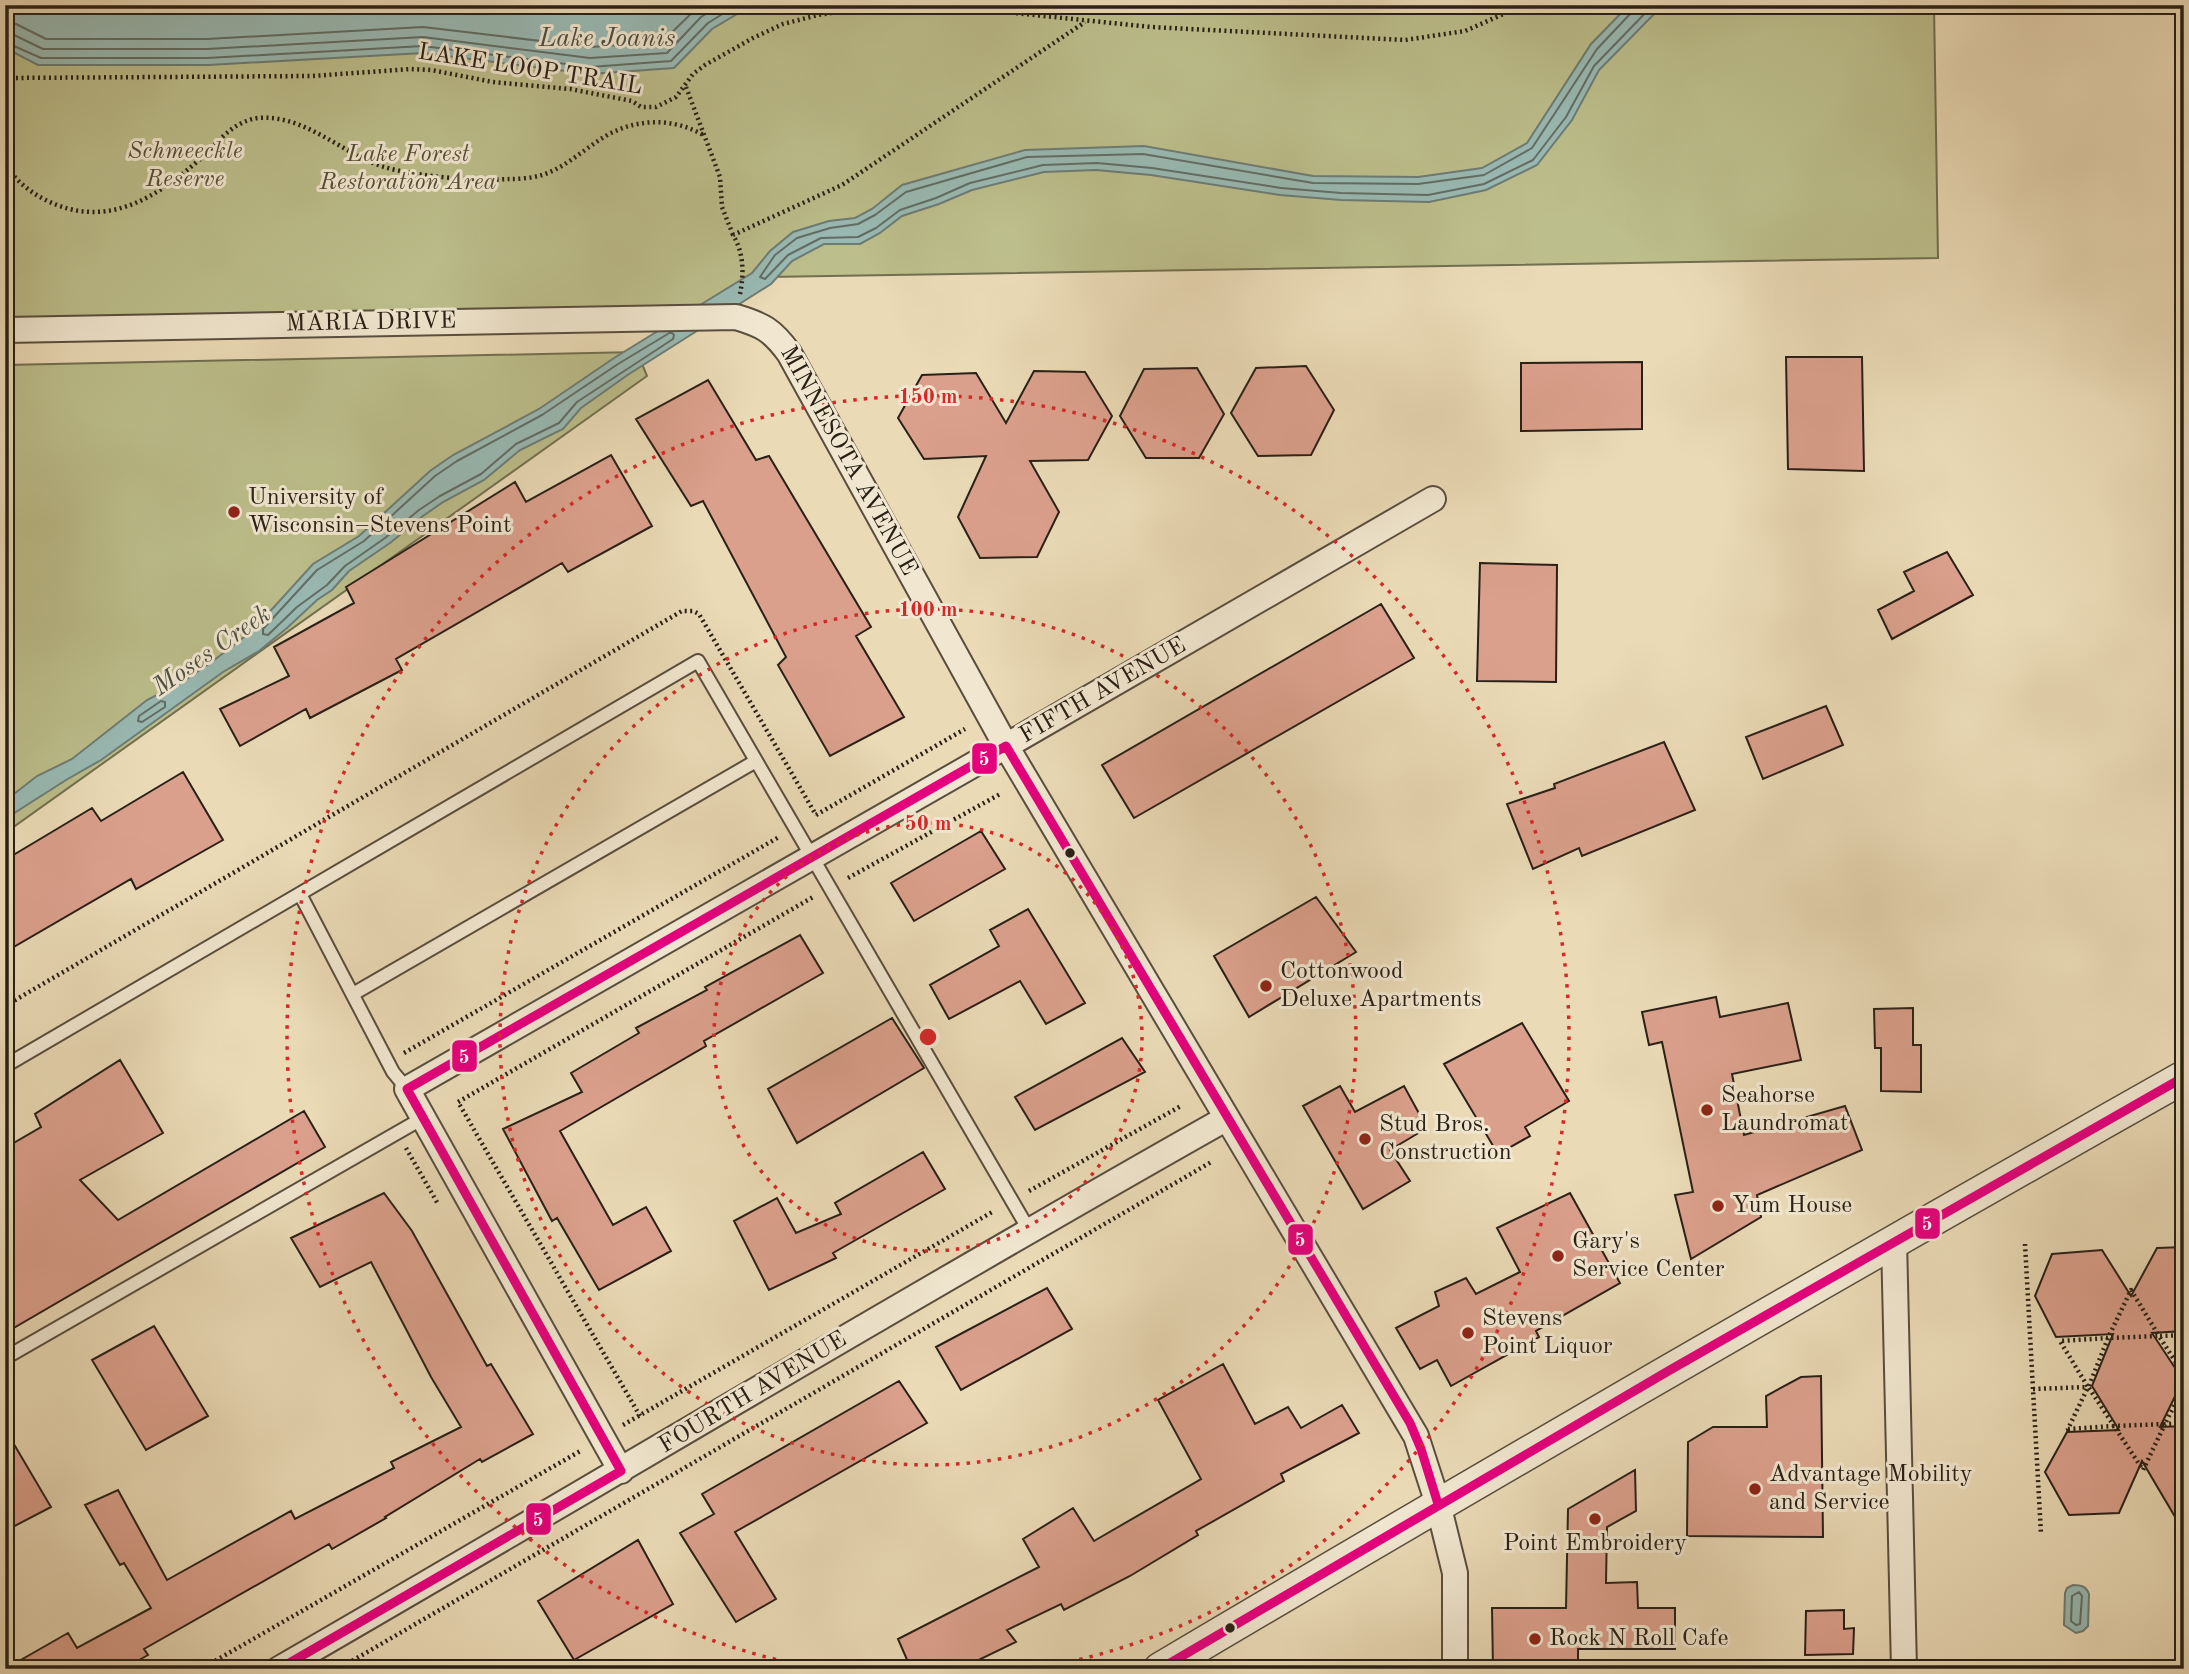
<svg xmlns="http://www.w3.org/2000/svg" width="2189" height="1674" viewBox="0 0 2189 1674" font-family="'Old Standard TT',serif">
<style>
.green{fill:#bcbe8b;stroke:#726f50;stroke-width:2}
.water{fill:#99bab4;stroke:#6c7c75;stroke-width:2}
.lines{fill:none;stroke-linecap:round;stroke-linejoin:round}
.shore{stroke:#616d65;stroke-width:2}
.building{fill:#dba08c;stroke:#292016;stroke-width:2}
.service-casing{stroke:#594e3e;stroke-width:16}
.minor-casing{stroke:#594e3e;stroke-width:28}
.tertiary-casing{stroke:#594e3e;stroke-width:35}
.path{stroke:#292016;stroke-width:4.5;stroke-dasharray:2 3.5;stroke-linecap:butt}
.service{stroke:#f1e7d0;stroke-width:12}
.minor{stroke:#f1e7d0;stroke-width:24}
.tertiary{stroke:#f1e7d0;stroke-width:32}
.bus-1-casing{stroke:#f1e7d0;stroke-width:14}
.bus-1{stroke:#e5007d;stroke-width:9}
.ring{fill:none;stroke:#d62828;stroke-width:3.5;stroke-dasharray:3.5 7}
.poi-dot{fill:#8f2418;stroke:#f1e7d0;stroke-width:2.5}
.bus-dot{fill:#292016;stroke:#f1e7d0;stroke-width:2.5}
.labels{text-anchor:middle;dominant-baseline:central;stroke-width:6;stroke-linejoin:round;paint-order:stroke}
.street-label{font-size:24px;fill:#292016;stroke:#f1e7d0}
.park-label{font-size:24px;font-style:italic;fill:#554f39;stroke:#f1e7d0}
.poi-label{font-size:24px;fill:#292016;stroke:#f1e7d0;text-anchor:start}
.water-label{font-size:26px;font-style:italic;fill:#4b4e45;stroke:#f1e7d0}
.centre{fill:#d62828;stroke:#f1e7d0;stroke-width:3.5}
.ring-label{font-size:21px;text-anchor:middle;font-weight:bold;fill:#d62828;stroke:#f1e7d0;stroke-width:6;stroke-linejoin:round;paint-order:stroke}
.line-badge{stroke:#f1e7d0;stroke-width:2.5}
.badge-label{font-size:19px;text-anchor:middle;font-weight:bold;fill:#fff}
</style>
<rect width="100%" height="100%" fill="#eadab6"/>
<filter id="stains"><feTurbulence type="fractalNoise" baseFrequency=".00286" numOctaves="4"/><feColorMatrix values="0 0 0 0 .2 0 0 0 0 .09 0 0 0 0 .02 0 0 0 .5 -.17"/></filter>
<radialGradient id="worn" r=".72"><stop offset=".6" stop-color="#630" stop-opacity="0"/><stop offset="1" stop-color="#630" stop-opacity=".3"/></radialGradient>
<path class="green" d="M5 5H1934L1938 258 766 277 755 281 744 277 736 317 5 330Z
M637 352 647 376 5 833V365Z"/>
<path class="water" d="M5 5H752L712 29 674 68 590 74 423 53 208 65H38L5 48Z
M1629 5H1663L1599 70 1572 120 1537 165 1486 190 1429 202 1341 200 1280 195 1151 175 1096 170 1044 172 972 190 939 204 902 216 880 233 860 244H824L792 261 771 284 629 374 581 408 563 429 520 450 484 480 443 502 423 516 390 543 349 571 332 590 317 600 287 628 259 651 223 672 101 760 66 780 5 819V801L37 776 72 759 147 700 184 681 213 661 253 630 313 564 359 536 430 471 453 455 539 409 614 358 752 273 770 251 793 232 829 221 855 218 872 209 902 185 1025 150 1144 146 1313 176 1418 177 1482 168 1527 143 1591 44Z
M2073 1585C2081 1585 2086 1586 2089 1594L2088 1626 2083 1631 2076 1633 2064 1625 2065 1593 2067 1588Z"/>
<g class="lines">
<path class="shore" d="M1633 5 1631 13 1597 49 1532 148 1484 175 1418 184 1313 183 1143 154 1027 157 906 192 875 215 858 224 830 228 797 238 775 255 760 277 765 279 788 255 821 238 858 237 876 228 900 210 936 198 970 183 1043 165 1097 163 1152 168 1281 188 1341 193 1428 195 1484 184 1533 160 1566 117 1594 66 1653 5
M5 23 16 24 46 39H207L423 27 591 47 662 42 700 5
M5 33 14 35 43 49H207L423 37 590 58 667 53 701 17 720 5
M5 42 41 58H207L423 46 590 67 671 61 708 23 737 5
M671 332 674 335 673 339 577 402 559 423 516 444 481 474 440 496 419 510 385 538 345 566 327 585 297 607 268 635 263 634V629L317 570 364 541 435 476 457 461 542 415 618 364Z
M161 701 165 702V707L142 722 138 721 139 716Z
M2079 1592 2082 1596 2080 1624 2076 1625 2071 1621 2072 1596Z"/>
</g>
<path class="building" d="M1786 357H1862L1864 471 1788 469Z
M1642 362V429L1521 431V363Z
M1306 366 1334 410 1311 455 1258 456 1231 413 1256 368Z
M1197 368 1224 414 1199 458H1146L1120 416 1144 369Z
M1034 371 1085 372 1112 416 1088 460 1030 461 1059 512 1037 557 980 558 958 517 986 456 924 459 898 418 922 375 976 373 1006 423Z
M708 380 756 460 769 456 871 627 856 636 904 717 830 756 778 665 786 657 703 501 691 506 636 419Z
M611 455 652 526 568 572 562 563 396 659 402 670 310 718 306 709 240 746 220 709 289 676 274 647 354 603 346 587 515 482 526 502Z
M1947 552 1973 595 1892 639 1878 610 1914 591 1904 572Z
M1480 563 1557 565 1556 682 1477 681Z
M1381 604 1414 658 1134 818 1102 765Z
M1826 706 1843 745 1763 779 1746 737Z
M1664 742 1695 810 1582 856 1579 848 1533 869 1507 804 1555 788 1554 784Z
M183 772 223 840 136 889 131 879 5 952V860L92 808 101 821Z
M981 831 1005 869 914 921 891 883Z
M1316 897 1356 952 1249 1017 1214 956Z
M1028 909 1085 1003 1046 1024 1020 981 949 1019 930 985 999 946 990 930Z
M800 935 823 973 704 1041 706 1046 560 1131 613 1225 646 1207 671 1251 599 1290 557 1218 552 1221 503 1129 582 1092 571 1073 639 1033 636 1028 707 990 705 987Z
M1716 997 1720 1017 1788 1003 1801 1060 1732 1074 1744 1135 1845 1106 1862 1150 1757 1195 1761 1217 1691 1259 1675 1195 1693 1192 1662 1042 1649 1045 1642 1012Z
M1913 1008V1045H1921V1092L1881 1091V1048H1875L1874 1009Z
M892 1018 924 1068 797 1143 768 1089Z
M1522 1023 1569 1101 1525 1127 1530 1136 1498 1154 1444 1064Z
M1122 1038 1145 1072 1035 1130 1015 1097Z
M120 1060 163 1133 80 1180 118 1220 304 1111 325 1147 5 1333V1148L41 1127 35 1114Z
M1340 1086 1355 1112 1404 1086 1427 1128 1390 1150 1410 1181 1363 1209 1303 1106Z
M923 1152 945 1189 833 1253 836 1258 769 1290 734 1221 777 1198 796 1233 841 1214 835 1203Z
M384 1193 412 1231 487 1366 491 1364 533 1434 482 1462 480 1459 385 1517 386 1518 332 1549 329 1544 144 1649 148 1655 123 1669H5L68 1633 77 1648 151 1608 124 1563 120 1565 85 1505 118 1490 167 1580 291 1511 295 1519 394 1468 391 1462 461 1427 431 1377 371 1262 320 1287 291 1238Z
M1570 1193 1620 1283 1536 1331 1539 1337 1451 1386 1437 1360 1420 1369 1396 1328 1439 1306 1435 1292 1466 1278 1476 1294 1520 1272 1497 1228Z
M2184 1247V1331L2152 1333 2183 1380 2160 1427 2184 1426V1532L2142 1461 2119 1513 2069 1515 2045 1472 2067 1432 2119 1430 2092 1386 2113 1334 2056 1337 2035 1296 2052 1254 2102 1250 2131 1296 2157 1248Z
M1047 1288 1072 1329 961 1390 936 1347Z
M154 1326 208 1416 146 1450 92 1360Z
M1223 1364 1255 1424 1288 1407 1301 1428 1342 1405 1359 1433 1281 1474 1284 1481 1196 1531 1198 1535 1130 1576 1064 1610 1061 1604 1007 1630 1016 1642 960 1669H911L898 1639 1039 1567 1023 1539 1073 1508 1094 1541 1201 1479 1158 1400Z
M1821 1376 1823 1537 1687 1536 1688 1442 1713 1427H1767L1766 1396 1801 1377Z
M899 1381 927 1423 735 1532 776 1599 736 1622 680 1533 714 1514 702 1494Z
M5 1429 51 1507 5 1531Z
M1635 1470 1636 1511 1607 1527 1606 1583 1637 1582 1638 1608H1675V1649H1578V1669H1493L1492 1608H1566L1568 1509Z
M638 1540 673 1604 574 1660 538 1601Z
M1844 1610V1629L1854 1628 1853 1654 1805 1655 1806 1611Z"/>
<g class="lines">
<defs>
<path id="service" d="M300 894 393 1072 407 1089
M353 994 756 761
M5 1066 698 661 1029 1230
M5 1358 423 1118"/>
<path id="minor" d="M5 330 736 317C763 325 772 330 789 353L1006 746 1416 1436 1438 1504 1455 1573V1669
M1894 1240 1904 1669
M621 1471 407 1089 1006 746 1433 499
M279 1669C596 1486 909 1297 1227 1118"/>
<path id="tertiary" d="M1160 1669C1499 1468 1840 1271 2184 1077"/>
</defs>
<use href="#service" class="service-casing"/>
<use href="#minor" class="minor-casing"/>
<use href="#tertiary" class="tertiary-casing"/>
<path class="path" d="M5 78 312 76 411 69 431 70 493 82 570 89 632 101 641 107H656L676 97 693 74 705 65 753 38 783 24 818 15 857 9 956 7 1151 27 1405 40 1465 31 1508 12 1516 5
M686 87 720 177 722 207 733 235
M5 163C16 183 36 197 57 205 112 226 158 196 199 160 216 144 233 121 258 118 305 114 342 154 384 167 419 177 474 181 510 179 520 179 532 178 542 175 567 167 586 147 609 134 640 118 675 118 705 136
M740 294C744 274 744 253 733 235L842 185 1085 22
M816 815 965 729
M848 878 1002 793
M5 1006 682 611H693L699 614 816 815
M404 1053 779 837
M406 1148 438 1204
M1029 1191 1181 1106
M2025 1244 2041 1534
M2184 1335 2159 1336 2131 1290 2108 1338 2060 1341 2088 1387 2068 1429 2114 1426 2143 1470 2165 1424 2184 1423
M2089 1386 2108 1338 2159 1336 2184 1375
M2089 1388 2114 1426 2165 1424 2184 1386
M2033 1389 2088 1387
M640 1416 458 1102 813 897
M623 1425 994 1211
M201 1669 582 1450
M338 1669 1213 1161"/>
<use href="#service" class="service"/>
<use href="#minor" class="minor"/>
<use href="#tertiary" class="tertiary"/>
<defs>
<path id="bus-1" d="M279 1669 621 1471 407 1089 1006 746 1410 1423 1421 1449 1438 1504
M1160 1669 1670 1370 2184 1077"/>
</defs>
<use href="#bus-1" class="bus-1-casing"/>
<use href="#bus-1" class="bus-1"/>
</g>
<g class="ring">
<circle cx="928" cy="1037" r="214"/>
<circle cx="928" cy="1037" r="428"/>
<path d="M817 1668A641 641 0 1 1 1039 1668"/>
</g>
<g class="poi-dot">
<circle cx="234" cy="512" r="7"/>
<circle cx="1266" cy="986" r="7"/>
<circle cx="1707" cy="1110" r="7"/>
<circle cx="1365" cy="1139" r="7"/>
<circle cx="1718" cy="1206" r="7"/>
<circle cx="1558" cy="1256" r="7"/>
<circle cx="1468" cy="1333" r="7"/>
<circle cx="1755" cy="1489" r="7"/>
<circle cx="1595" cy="1519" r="7"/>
<circle cx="1535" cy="1639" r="7"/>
</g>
<g class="bus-dot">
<circle cx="1070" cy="853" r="6"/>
<circle cx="1230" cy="1628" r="6"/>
</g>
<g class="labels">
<g class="street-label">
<text transform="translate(530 70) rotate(9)">LAKE LOOP TRAIL</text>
<text transform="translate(371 323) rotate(-1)">MARIA DRIVE</text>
<text transform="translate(848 461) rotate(61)">MINNESOTA AVENUE</text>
<text transform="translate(1103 691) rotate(-30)">FIFTH AVENUE</text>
<text transform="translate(753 1393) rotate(-31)">FOURTH AVENUE</text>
</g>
<g class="park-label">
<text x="185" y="152">Schmeeckle<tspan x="185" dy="28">Reserve</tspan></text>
<text x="408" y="155">Lake Forest<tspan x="408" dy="28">Restoration Area</tspan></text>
</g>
<g class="poi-label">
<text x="248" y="498">University of<tspan x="248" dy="28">Wisconsin–Stevens Point</tspan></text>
<text x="1280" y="972">Cottonwood<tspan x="1280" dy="28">Deluxe Apartments</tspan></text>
<text x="1721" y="1096">Seahorse<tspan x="1721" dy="28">Laundromat</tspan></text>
<text x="1379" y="1125">Stud Bros.<tspan x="1379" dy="28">Construction</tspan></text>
<text x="1732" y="1206">Yum House</text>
<text x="1572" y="1242">Gary's<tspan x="1572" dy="28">Service Center</tspan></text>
<text x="1482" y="1319">Stevens<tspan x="1482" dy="28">Point Liquor</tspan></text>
<text x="1769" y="1475">Advantage Mobility<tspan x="1769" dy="28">and Service</tspan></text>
<text x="1595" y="1544" text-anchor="middle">Point Embroidery</text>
<text x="1549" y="1639">Rock N Roll Cafe</text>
</g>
<g class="water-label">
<text x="607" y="39">Lake Joanis</text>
<text transform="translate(212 651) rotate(-35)">Moses Creek</text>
</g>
</g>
<circle cx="928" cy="1037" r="10" class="centre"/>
<g class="ring-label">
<text x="928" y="403">150 m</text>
<text x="928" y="616">100 m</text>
<text x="928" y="830">50 m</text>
</g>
<g class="line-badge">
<rect x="971" y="742" width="27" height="33" rx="7" fill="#e5007d"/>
<rect x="451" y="1039" width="27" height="34" rx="7" fill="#e5007d"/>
<rect x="1914" y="1207" width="27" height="33" rx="7" fill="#e5007d"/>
<rect x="1287" y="1223" width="27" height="33" rx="7" fill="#e5007d"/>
<rect x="525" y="1502" width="27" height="34" rx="7" fill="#e5007d"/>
</g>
<g class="badge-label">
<text x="984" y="765">5</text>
<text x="464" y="1063">5</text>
<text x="1927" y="1230">5</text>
<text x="1300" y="1246">5</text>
<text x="538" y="1526">5</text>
</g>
<rect width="2189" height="1674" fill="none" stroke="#eadab6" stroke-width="28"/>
<rect x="7" y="7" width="2175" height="1660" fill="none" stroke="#292016" stroke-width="3.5"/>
<rect x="14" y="14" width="2161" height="1646" fill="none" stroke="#292016" stroke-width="2"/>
<rect width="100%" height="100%" filter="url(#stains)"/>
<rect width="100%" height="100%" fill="url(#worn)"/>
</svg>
